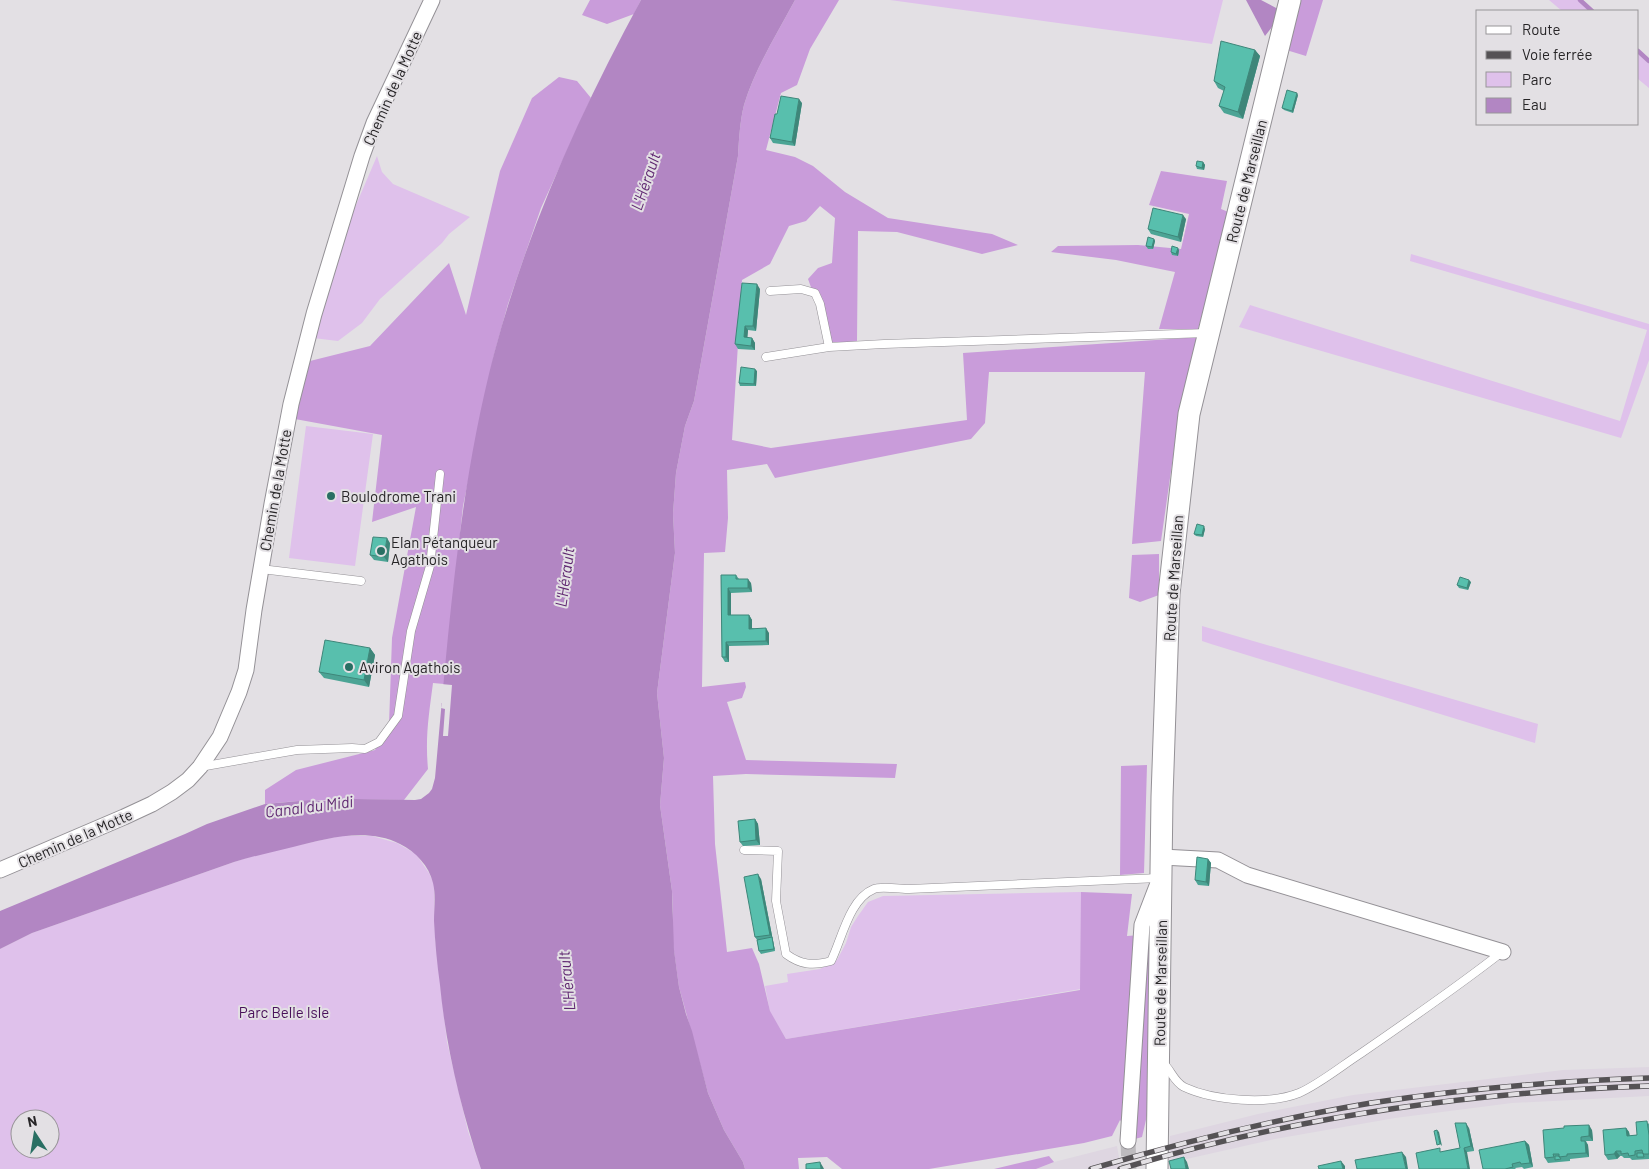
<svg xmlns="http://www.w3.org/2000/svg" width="1649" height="1169" viewBox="0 0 1649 1169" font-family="Barlow,sans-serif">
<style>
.built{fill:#ded6e1}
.green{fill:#dfc1eb;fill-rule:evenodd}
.forest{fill:#c99cda}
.water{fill:#b286c3}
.pier{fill:#e3e0e4}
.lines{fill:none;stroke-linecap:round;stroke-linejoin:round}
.stream{stroke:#b286c3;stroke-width:4.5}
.street-tunnel{stroke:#bdbbbe;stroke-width:15;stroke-dasharray:15 8;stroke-linecap:butt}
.lane-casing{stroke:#949196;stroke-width:9}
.street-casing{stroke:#949196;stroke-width:17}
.secondary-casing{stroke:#949196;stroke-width:23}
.lane{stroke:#fff;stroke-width:8}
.street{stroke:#fff;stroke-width:15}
.secondary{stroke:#fff;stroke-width:21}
.rail-casing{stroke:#555255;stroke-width:5.5}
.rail{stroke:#e3e0e4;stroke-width:4;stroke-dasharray:11;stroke-linecap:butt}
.wall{fill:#4ca495}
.shaded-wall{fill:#3e8679}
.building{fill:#58bfad;stroke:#3e8679}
.poi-dot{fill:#296f63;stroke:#e3e0e4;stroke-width:2}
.labels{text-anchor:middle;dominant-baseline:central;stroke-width:4;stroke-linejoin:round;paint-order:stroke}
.street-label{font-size:15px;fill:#272527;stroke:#e3e0e4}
.poi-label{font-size:15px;fill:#272527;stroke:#e3e0e4;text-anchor:start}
.park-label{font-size:15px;fill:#49105a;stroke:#e3e0e4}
.water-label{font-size:16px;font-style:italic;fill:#5f2771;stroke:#e3e0e4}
</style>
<rect width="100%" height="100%" fill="#e3e0e4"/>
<path class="built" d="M1649 1067V1096L1512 1103 1395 1118 1275 1139 1169 1163 1170 1136 1258 1114 1353 1095 1563 1070Z
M1117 1146 1121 1169H1036L1054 1162Z"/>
<path class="green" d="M890 0H1223L1212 44Z
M1549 0H1578L1590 11H1562Z
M1638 54 1649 64V88L1638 79Z
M377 156 382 172 393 184 470 217 449 234 442 243 380 299 362 323 338 341 313 338 353 212Z
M1411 254 1649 324V360L1621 438 1239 327 1250 305 1620 421 1647 330 1410 261Z
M306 426 373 434 355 566 289 558Z
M1202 626 1538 724 1535 743 1211 644 1202 641Z
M340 836H372L397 843 416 854 429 873 434 884 435 937 447 1042 468 1131 481 1169H0V949L32 933 234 862 259 854ZM20 1119H50V1149H20Z
M1081 892V989L786 1039 770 1012 765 986 788 982 787 974 820 969 837 960 846 943 851 927 858 916 868 902 883 896Z"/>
<path class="forest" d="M590 0H641L634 14 607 24 582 15Z
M795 0H839L810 49 797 85 781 93 766 150 795 157 813 166 845 192 888 218 992 234 1018 245 982 254 897 232 858 231 857 342H824L820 312 808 279 818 268 832 263 835 218 820 206 806 221 789 226 770 264 742 280 732 440 771 448 967 420 963 353 1200 337 1176 436 1161 541 1132 544 1145 372H989L985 423 971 439 775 478 767 464 727 470 728 518 725 552 704 553 702 687 745 682 746 687 742 698 727 702 746 760 897 764 895 778 746 774 713 776 715 844 727 952 752 948 759 964 770 1011 786 1039 1080 990 1081 892 1132 894 1127 936 1155 934 1152 1094 1142 1137 1135 1139 1120 1120 1112 1136 1084 1143 929 1169H842L827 1157 798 1158 799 1169H745L743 1162 724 1130 708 1093 679 987 672 937 673 912 672 891 660 805 664 758 657 693 675 553 673 514 676 473 685 426 694 401 738 156C739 139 740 121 744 105 755 68 777 34 795 0Z
M1299 0H1323L1306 56 1283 49Z
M559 77 577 81 591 98 541 208 508 304 494 355 463 506 444 684 433 683C429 714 425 737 428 769L404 800C358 799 312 799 265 804V790L296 770 375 750 389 725 392 638 416 507 372 522 382 435 295 419 306 362 370 346 449 263 466 315 500 171 532 98Z
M1161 171 1227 181 1221 209 1231 213 1198 329H1159L1175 272 1116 260 1051 252 1058 246 1138 245 1181 249 1189 214 1149 205Z
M1159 554V595L1140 602 1129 598 1132 555Z
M1147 765 1144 873 1120 875 1121 766Z
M1049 1156 1054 1162 1036 1169H994Z"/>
<path class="water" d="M641 0H795C777 34 755 68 744 105 740 121 739 139 738 156L694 401 685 426 676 473 673 514 675 553 657 693 664 758 660 805 672 891 674 950 679 987 686 1014 692 1031 708 1093 724 1130 743 1162 745 1169H481C461 1109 446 1048 440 985 437 964 435 942 434 921 434 909 436 895 433 883 429 866 416 852 400 844 366 827 326 839 293 847 273 852 253 856 234 862L32 933 0 949V911L185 834 207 824 265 804 311 800 321 801 355 799 415 800 421 799 429 793 432 789 435 778C448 636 458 492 494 354 527 230 580 112 641 0Z
M1246 0H1261L1278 9 1272 27 1265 36Z"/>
<path class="pier" d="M441 684 452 685 448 736H443L445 709 441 708 442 703H439Z"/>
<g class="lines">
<path class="stream" d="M1580 0 1592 11
M1638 51 1649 61"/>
<path class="street-tunnel" d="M1128 1141 1129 1169"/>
<defs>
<path id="lane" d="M829 347 884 344 1207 333
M766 357 829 347 820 304 815 293 801 289 770 291
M261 569 361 581
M200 767 297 750 352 748 365 749 379 742 398 716 411 631 430 566 440 474
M744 850 778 851 776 901 786 954C801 965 813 966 831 961 842 939 849 899 874 889 880 886 901 889 909 889L1159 878
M1162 1062C1171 1069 1173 1081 1184 1087 1214 1101 1269 1105 1299 1093 1318 1085 1343 1065 1360 1054 1408 1021 1456 988 1502 952"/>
<path id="street" d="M1162 857 1218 860 1247 875 1503 952
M0 870 124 817 152 804 172 792 188 780 200 767 220 737 239 692 246 670 254 610 272 504 291 404 314 314 362 156 374 123 432 0
M1128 1141 1142 925 1157 886"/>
<path id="secondary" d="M1157 1169 1162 797 1169 594 1189 414 1290 0"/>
</defs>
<use href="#lane" class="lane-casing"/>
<use href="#street" class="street-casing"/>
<use href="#secondary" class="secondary-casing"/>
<use href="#lane" class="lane"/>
<use href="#street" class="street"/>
<use href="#secondary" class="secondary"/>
<defs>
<path id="rail" d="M1091 1169C1183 1142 1276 1119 1371 1103 1463 1089 1556 1081 1649 1078
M1120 1169C1293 1117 1469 1092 1649 1086"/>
</defs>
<use href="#rail" class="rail-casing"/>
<use href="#rail" class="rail"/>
</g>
<path class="wall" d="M1255 50 1260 56 1243 119 1224 113 1219 106 1224 91 1218 88 1214 81Z
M1298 95 1293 113 1284 110 1282 108Z
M802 103 795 146 773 143 770 138 777 114Z
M1203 162 1205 165 1204 170 1197 169 1196 166Z
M1186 219 1181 242 1151 234 1148 229Z
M1154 239 1155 241 1153 249H1148L1146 246Z
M1179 250 1178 256 1172 255 1171 252Z
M760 289 756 331 748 330 747 338H752L755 343V350L738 349 735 344Z
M757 371 756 386H740L739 383Z
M1205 529 1203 537 1196 536 1194 534Z
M390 543 388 562 374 560 370 555Z
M721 575H736L739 579 751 583 752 592 731 593V615H749L752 620V628L769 633V645L729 646V662H725L722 657Z
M1471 582 1468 590 1459 588 1457 585Z
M370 648 375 655 369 687 324 678 319 672Z
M755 819 758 824 760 845 743 846 740 842Z
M1208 859 1211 863 1209 886 1198 885 1195 880Z
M761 879 775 951 761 954 759 951 757 940 755 937Z
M1649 1123V1159L1632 1160 1630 1158H1624L1622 1156H1620L1617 1159 1608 1160 1605 1155 1626 1128 1629 1132 1630 1136 1637 1135Z
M1469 1128 1474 1151 1467 1152H1442L1460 1148Z
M1592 1130 1593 1141H1586L1588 1145 1589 1157 1570 1159V1161L1548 1163 1545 1158Z
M1525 1141 1529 1145 1533 1167 1524 1169 1522 1167 1515 1168 1516 1169H1483Z"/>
<path class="shaded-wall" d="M1255 50 1260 56 1243 119 1238 112Z
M1297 93 1298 95 1293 113 1292 111Z
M799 99 802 103 795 146 792 142Z
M1203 162 1205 165 1204 170 1202 168Z
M1183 215 1186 219 1181 242 1178 237Z
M1154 239 1155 241 1153 249 1152 247Z
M1178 248 1179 250 1178 256 1176 254Z
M757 284 760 289 756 331 753 326Z
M745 326 748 330 747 342 744 337Z
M752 338 755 343V350L751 346Z
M755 369 757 371 756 386 754 384Z
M1204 526 1205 529 1203 537 1202 535Z
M387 538 390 543 388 562 384 557Z
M748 579 751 583 752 592 748 588Z
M1469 580 1471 582 1468 590 1467 588Z
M728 588 731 593V620L728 615Z
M749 615 752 620V633L749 629Z
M766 628 769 633V645L766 641Z
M726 642 729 646V662L726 657Z
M370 648 375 655 369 687 364 680Z
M755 819 758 824 760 845 756 840Z
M1208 859 1211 863 1209 886 1206 882Z
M758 874 761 879 775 951 774 949 772 937 770 935Z
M1466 1123 1469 1128 1474 1151 1471 1146Z
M1589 1125 1592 1130 1593 1141 1589 1136Z
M1626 1128 1629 1132 1630 1141 1627 1136Z
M1437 1130 1439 1132 1442 1146 1440 1144Z
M1525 1141 1529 1145 1533 1167 1530 1163Z
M1585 1141 1588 1145 1589 1157 1586 1153Z
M1464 1148 1467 1152 1470 1169H1468Z
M1616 1151 1620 1156 1617 1159 1614 1154Z
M1402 1152 1406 1157 1408 1169H1406Z
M1184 1157 1187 1162 1189 1169H1186Z
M1341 1161 1345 1166V1169H1343Z
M820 1162 823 1167 824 1169H821Z"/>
<path class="building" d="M1221 41 1255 50 1238 112 1219 106 1225 87 1214 81Z
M1287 90 1297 93 1292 111 1282 108Z
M781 96 799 99 792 142 770 138 775 114H777Z
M1197 161 1203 162 1202 168 1196 166Z
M1153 208 1183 215 1178 237 1148 229Z
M1148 237 1154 239 1152 247 1146 246Z
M1172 246 1178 248 1176 254 1171 252Z
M742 283 757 284 753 326H745L744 337 752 338 751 346 735 344Z
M741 367 755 369 754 384 739 383Z
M1197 524 1204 526 1202 535 1194 534Z
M373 537 387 538 384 557 370 555Z
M721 575H736V579H748V588H728V615H749V629L766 628V641L726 642V657H722Z
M1460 577 1469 580 1467 588 1457 585Z
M325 640 370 648 364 680 319 672Z
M755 819 756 840 740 842 738 821Z
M1197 857 1208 859 1206 882 1195 880Z
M758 874 770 935 755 937 744 877Z
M772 937 774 949 759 951 757 940Z
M1647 1121 1649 1135V1154H1643L1642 1150 1635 1151V1155L1629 1156 1628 1153 1621 1154V1151H1616L1614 1154 1605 1155 1603 1130 1626 1128 1627 1136 1637 1135 1636 1122Z
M1455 1123H1466L1471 1146 1464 1148 1468 1169H1419L1416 1153 1440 1148V1152L1460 1148Z
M1589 1125V1136L1581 1137V1141H1585L1586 1153 1567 1154V1156L1559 1157V1154H1553L1554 1157 1545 1158 1543 1130 1564 1128V1126Z
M1437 1130 1440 1144 1437 1145 1434 1131Z
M1525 1141 1530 1163 1521 1164 1520 1162 1512 1164 1513 1167 1505 1169H1483L1479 1150Z
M1402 1152 1406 1169H1357L1355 1160Z
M1637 1153H1643L1644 1157H1637Z
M1555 1156H1559L1561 1159 1555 1160Z
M1184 1157 1186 1169H1171L1169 1161Z
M1341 1161 1343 1169H1319L1318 1166Z
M820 1162 821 1169H806V1164Z"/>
<g class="poi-dot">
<circle cx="331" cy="496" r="5"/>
<circle cx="381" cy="551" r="5"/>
<circle cx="349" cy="667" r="5"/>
</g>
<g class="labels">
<g class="street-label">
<text transform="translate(392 88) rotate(-66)">Chemin de la Motte</text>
<text transform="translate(1246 181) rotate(-76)">Route de Marseillan</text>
<text transform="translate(275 490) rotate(-80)">Chemin de la Motte</text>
<text transform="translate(1173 578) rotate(-86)">Route de Marseillan</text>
<text transform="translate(75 838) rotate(-24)">Chemin de la Motte</text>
<text transform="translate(1160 983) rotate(-89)">Route de Marseillan</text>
</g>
<g class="poi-label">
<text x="341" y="496">Boulodrome Trani</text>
<text x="391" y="542">Elan Pétanqueur<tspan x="391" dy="17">Agathois</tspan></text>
<text x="359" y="667">Aviron Agathois</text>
</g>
<g class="park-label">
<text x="284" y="1012">Parc Belle Isle</text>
</g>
<g class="water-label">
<text transform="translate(645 181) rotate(-71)">L'Hérault</text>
<text transform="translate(564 577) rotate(-82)">L'Hérault</text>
<text transform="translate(309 806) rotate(-7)">Canal du Midi</text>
<text transform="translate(566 981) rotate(-96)">L'Hérault</text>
</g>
</g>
<rect x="1476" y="10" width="162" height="115" fill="#e3e0e4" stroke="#989598"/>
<rect x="1486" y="26" width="25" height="8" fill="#ffffff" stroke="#989598"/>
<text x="1522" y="35" font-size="15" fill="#272527">Route</text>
<rect x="1486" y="51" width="25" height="8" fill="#555255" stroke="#989598"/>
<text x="1522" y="60" font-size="15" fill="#272527">Voie ferrée</text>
<rect x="1486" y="72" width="25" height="15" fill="#dfc1eb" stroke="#989598"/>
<text x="1522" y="85" font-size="15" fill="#272527">Parc</text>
<rect x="1486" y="98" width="25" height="15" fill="#b286c3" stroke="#989598"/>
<text x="1522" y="110" font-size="15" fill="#272527">Eau</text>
<g transform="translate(35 1134) rotate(348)"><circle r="24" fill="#e3e0e4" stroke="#989598"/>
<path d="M0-4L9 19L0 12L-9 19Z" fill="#296f63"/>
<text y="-8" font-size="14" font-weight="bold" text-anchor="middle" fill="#272527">N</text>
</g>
</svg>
